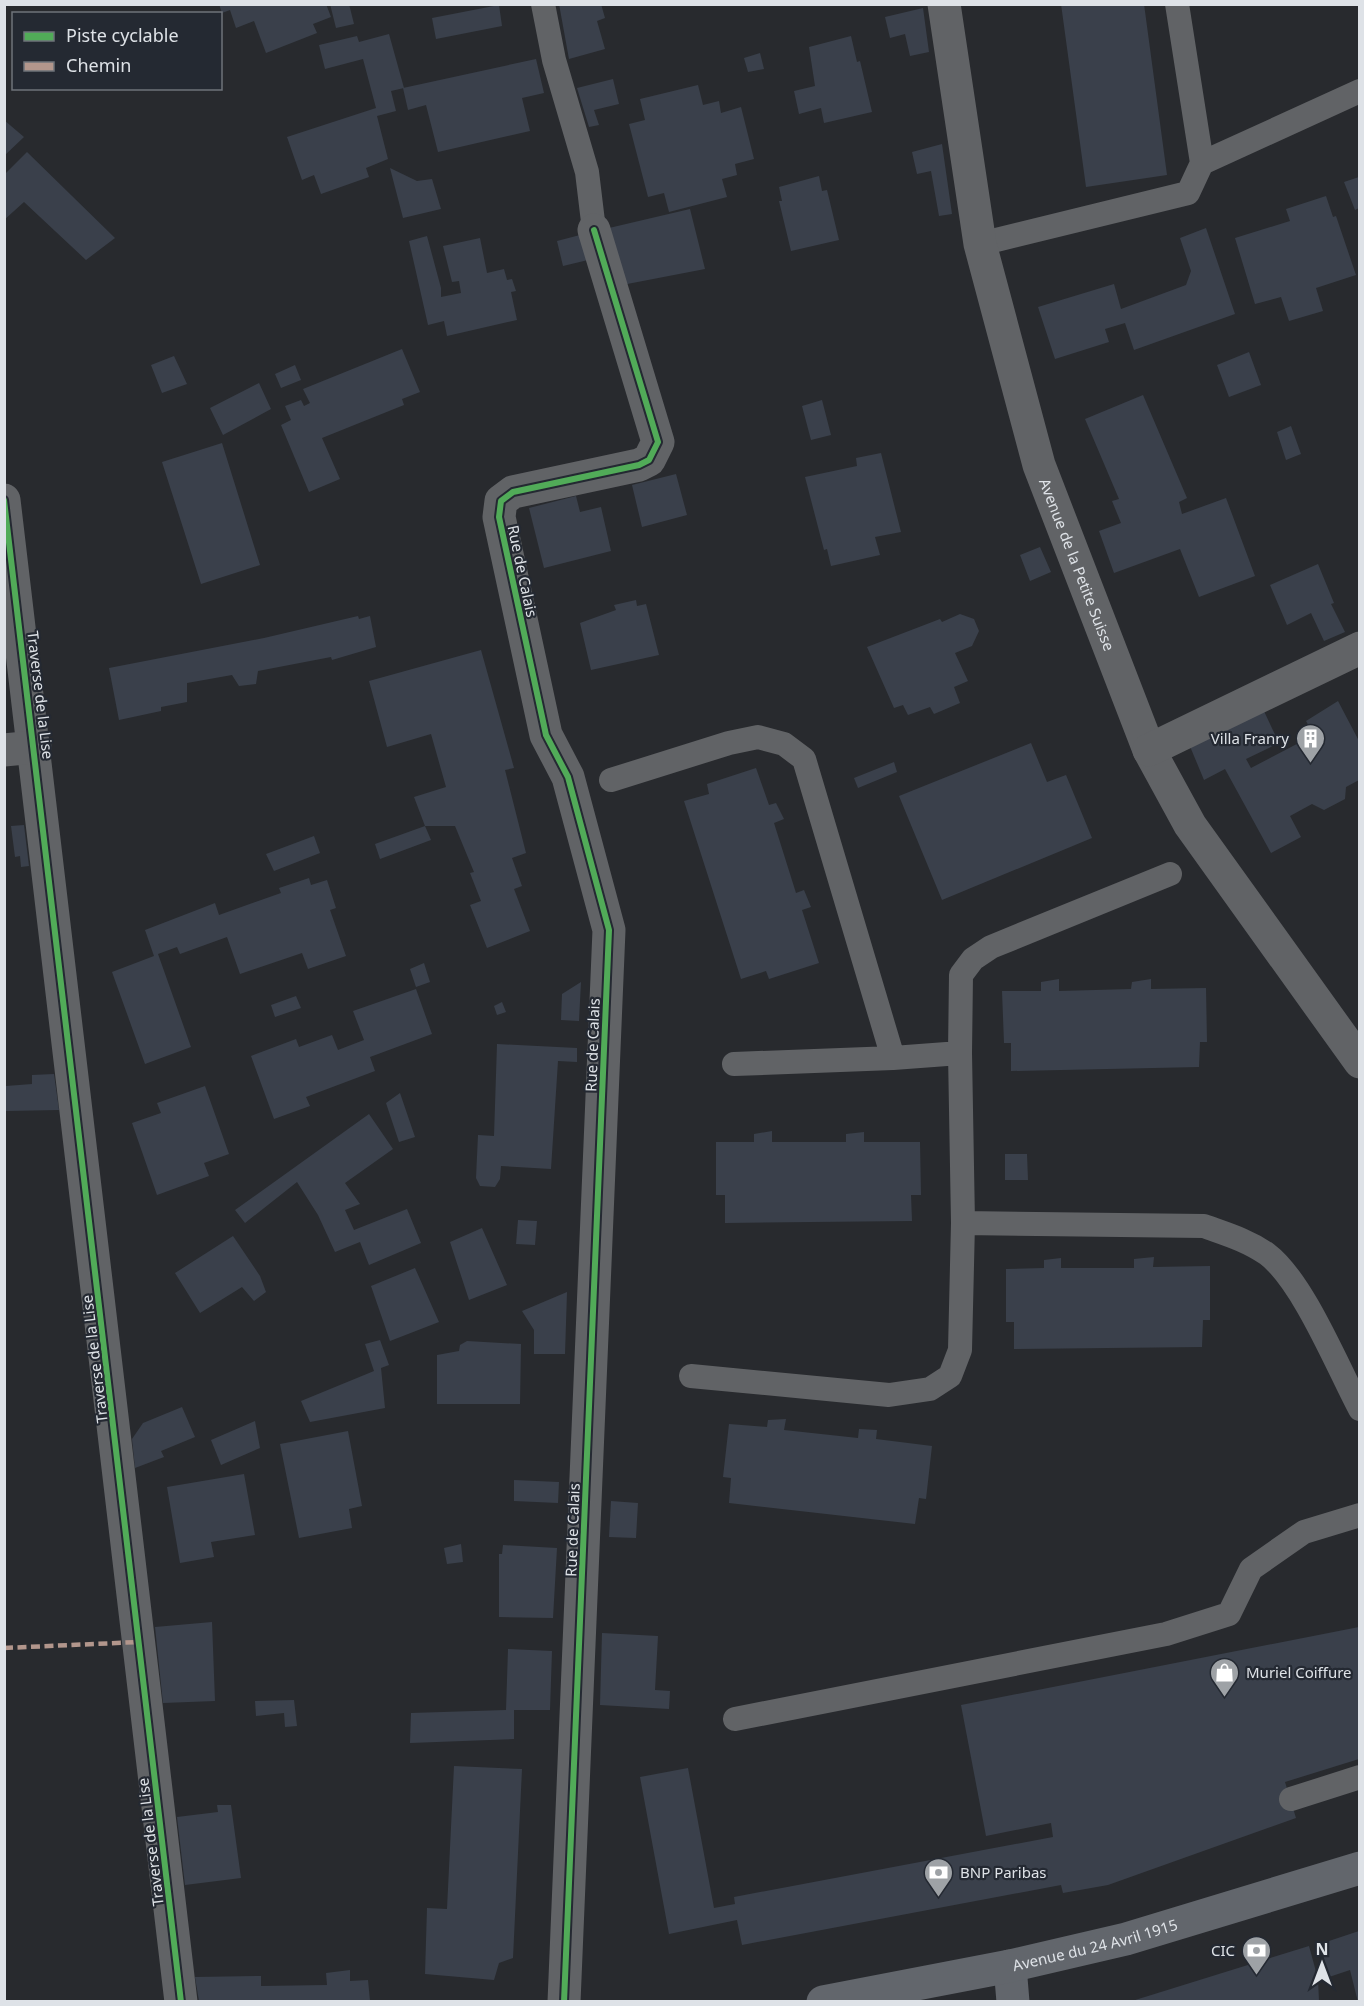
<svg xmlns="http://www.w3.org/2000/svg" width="1364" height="2006" viewBox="0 0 1364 2006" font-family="'Noto Sans',sans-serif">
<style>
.building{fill:#3a404b}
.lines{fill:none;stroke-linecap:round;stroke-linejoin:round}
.lane{stroke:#616366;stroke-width:24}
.street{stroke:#616366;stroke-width:33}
.secondary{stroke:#62666c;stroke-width:33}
.quiet{stroke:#b2968c;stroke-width:4.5;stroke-dasharray:9 4.5;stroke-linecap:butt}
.cycleway-casing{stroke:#242932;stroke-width:10}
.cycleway{stroke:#51ab58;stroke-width:6}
.labels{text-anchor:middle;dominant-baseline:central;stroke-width:4.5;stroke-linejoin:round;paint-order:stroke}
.street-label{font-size:15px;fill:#dee2e7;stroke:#242932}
.poi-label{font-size:15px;fill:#dee2e7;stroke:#242932;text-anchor:end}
</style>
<rect width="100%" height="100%" fill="#282a2e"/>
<path class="building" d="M219 4H326L331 17 313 24 317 33 266 53 254 21 236 28 230 10 222 13Z
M330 4H349L354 24 336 28Z
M559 4H601L605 18 597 21 605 49 569 59Z
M1061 4H1144L1167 175 1086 187Z
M499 5 502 26 436 39 432 18Z
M923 8 929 52 910 56 905 34 890 38 885 17Z
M389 34 404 88 391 91 396 111 377 116 388 159 366 168 369 177 321 194 314 175 302 180 287 137 376 108 363 59 325 69 319 45 357 36 359 42Z
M851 36 857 62 860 61 872 112 824 123 821 108 799 114 794 91 815 86 809 47Z
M760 53 764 69 748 72 744 58Z
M536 59 544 93 522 98 530 131 438 152 426 105 408 110 403 88Z
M613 79 619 104 594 110 599 125 589 127 577 88Z
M698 85 703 105 719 101 721 113 741 107 754 159 735 164 737 175 722 179 727 197 669 212 664 193 648 197 629 124 645 120 640 99Z
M4 120 24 137 4 156Z
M942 144 952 214 939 216 931 171 917 174 912 152Z
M27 152 115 238 86 260 24 202 4 220V175Z
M390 168 417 181 432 179 441 209 403 218Z
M819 176 822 191 827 190 839 240 791 251 779 201H782L779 187Z
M1359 177V208L1355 210 1344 182Z
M1326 196 1333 217 1336 216 1356 275 1316 288 1323 311 1289 321 1281 297 1255 304 1235 238 1290 221 1286 209Z
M690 209 705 269 622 285 609 228Z
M1206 228 1235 314 1134 350 1125 323 1105 329 1109 342 1055 359 1038 307 1114 284 1121 309 1186 285 1191 271 1180 238Z
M580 235 588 260 563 266 557 241Z
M427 236 441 288V297L461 293 459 281 452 282 443 246 480 238 487 273 504 269 507 280 512 279 516 291 511 292 517 320 447 336 444 321 428 325 409 241Z
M402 349 420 392 402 399 404 405 322 438 340 479 309 492 281 425 291 420 285 406 301 400 304 406 310 403 303 389Z
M1249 352 1261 385 1229 397 1217 365Z
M174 356 187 384 162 393 151 365Z
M295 365 301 380 281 388 275 374Z
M259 383 271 409 223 435 210 408Z
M1143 395 1187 498 1179 502 1182 514 1226 498 1255 576 1199 597 1180 549 1114 573 1099 531 1121 523 1112 501 1119 499 1085 419Z
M822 400 831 435 811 440 802 406Z
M1291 426 1301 454 1286 460 1277 432Z
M222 443 260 565 201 584 162 462Z
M881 453 901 532 875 537 880 555 831 566 827 549 824 550 805 477 857 466 856 458Z
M676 474 687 515 642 527 632 485Z
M576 496 580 512 601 507 611 551 544 568 529 508Z
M1040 547 1051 572 1030 581 1020 555Z
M1318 564 1334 603 1331 604 1345 632 1324 641 1311 613 1287 625 1270 585Z
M636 600 637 606 646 604 659 655 591 670 580 623 616 610 614 605Z
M960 614 974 619 979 631 972 646 955 653 968 681 954 687 960 703 934 714 930 707 908 715 903 705 894 708 867 647 940 619 942 622Z
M358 616 359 619 370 616 376 647 332 660 331 657 258 671 256 684 239 686 232 675 187 683V702L161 707V711L119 720 109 668 264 638Z
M481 650 514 768 505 770 526 853 512 858 522 886 514 889 530 931 487 948 470 905 481 901 470 873 474 872 455 826H425L431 840 380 859 375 844 425 826 414 797 446 787 431 734 387 747 369 681Z
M1338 701 1359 741V780L1346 787 1345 799 1324 810 1312 804 1290 816 1301 837 1271 853 1225 769 1204 780 1189 744 1263 709 1279 743 1246 759 1251 768 1314 735 1306 721Z
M1031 743 1047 782 1066 775 1092 838 942 900 899 796Z
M894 762 897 772 858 788 854 778Z
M756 768 769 805 776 803 784 819 774 823 796 893 804 890 811 907 802 910 819 963 769 979 766 971 741 979 684 801 709 794 707 784Z
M24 825 29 866 21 867 20 856 15 857 11 826Z
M314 836 320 853 274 871 266 854Z
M309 878 311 885 327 880 336 908 330 910 346 956 308 969 302 953 240 974 227 937 180 954 177 947 158 954 191 1047 145 1064 112 972 154 956 145 930 215 903 219 915 281 893 279 888Z
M424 963 430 982 416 987 410 969Z
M1059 979V991L1131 989 1132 982 1151 979V989L1206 988 1207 1042H1200L1199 1067 1011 1071V1043H1004L1002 991H1041V982Z
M581 982 579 1021 561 1020 562 994Z
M416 989 432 1034 370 1057 375 1071 306 1097 310 1106 274 1119 251 1056 296 1039 299 1047 332 1035 338 1050 364 1040 353 1011Z
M296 996 301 1008 275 1017 271 1005Z
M502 1002 506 1012 497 1015 494 1006Z
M497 1044 577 1048V1062L558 1061 551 1169 501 1166 500 1179 495 1187 480 1186 476 1178 478 1135 494 1136Z
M54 1074 59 1110 6 1111V1086L32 1084V1075Z
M205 1086 229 1154 204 1163 209 1176 157 1195 132 1123 161 1113 157 1103Z
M400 1093 415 1137 399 1142 386 1103Z
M369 1114 393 1149 345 1183 360 1204 345 1210 354 1230 407 1209 421 1243 369 1265 360 1242 335 1252 318 1215 297 1182 245 1223 235 1210Z
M772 1131V1142H846V1134L864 1132V1142H920L921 1195H911L912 1221 725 1223V1195H716V1142H754V1134Z
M1005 1154H1027L1028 1180H1005Z
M518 1220 537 1221 535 1245 516 1244Z
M482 1228 507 1285 469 1300 450 1242Z
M233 1236 260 1276 266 1292 254 1301 242 1287 200 1313 175 1273Z
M1154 1257 1153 1267 1210 1266V1320H1203L1202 1347 1014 1349V1322H1006V1269L1044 1268V1260L1061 1258V1268H1134V1259Z
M415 1268 439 1322 390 1341 371 1286Z
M567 1292 565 1354H534V1330L522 1311Z
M380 1340 389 1365 381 1368 385 1408 310 1422 301 1401 374 1371 365 1344Z
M467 1341 521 1344 520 1404H437V1355L459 1351 460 1345Z
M182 1407 195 1437 161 1451 164 1457 135 1468 132 1439 143 1423Z
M786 1419 784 1430 858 1438 859 1429 877 1430 876 1439 932 1446 926 1499 919 1498 915 1524 729 1503 731 1478 723 1477 729 1424 767 1427 768 1420Z
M255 1421 260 1448 221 1465 211 1440Z
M348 1431 362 1506 349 1509 352 1528 299 1538 280 1444Z
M244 1474 255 1535 211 1542 214 1557 180 1563 167 1487Z
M514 1480 559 1482 558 1503 514 1501Z
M611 1501 638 1503 636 1538 609 1537Z
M461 1544 463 1562 447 1564 444 1548Z
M503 1545 557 1548 553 1618 499 1617V1554H502Z
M212 1622 215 1701 163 1703 155 1627Z
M1359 1627V1759L1285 1782 1296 1818 1108 1885 1063 1893 1061 1885 742 1945 737 1920 669 1934 640 1777 688 1768 714 1908 735 1904 734 1897 1053 1837 1051 1823 986 1836 961 1705Z
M602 1633 658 1636 655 1690 670 1691 669 1709 600 1705Z
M508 1649 552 1651 550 1710H514V1739L410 1743 411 1713 506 1710Z
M294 1700 297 1726 285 1727 284 1713 256 1716 255 1701Z
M454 1766 522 1769 513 1958 499 1963 494 1980 425 1974 427 1908 447 1909Z
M217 1805H231L241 1878 185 1885 177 1817 218 1812Z
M1359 1931V2002H1358L1350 1970 1329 1977 1320 1944Z
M1309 1946 1318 1979 1319 2001H1132Z
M350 1970V1981L368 1980 370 2001H199L195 1977 261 1976V1986L327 1985 326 1973Z"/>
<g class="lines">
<path class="lane" d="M543 4 554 60 587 172 594 230
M1202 163 1360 91
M980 244 1188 193 1202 163 1177 4
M611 780 729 743 758 737 784 744 804 759 893 1058 960 1053 963 1223 1204 1226C1226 1234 1247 1240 1267 1254 1303 1281 1338 1368 1360 1409
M960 1053 961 975 973 959 991 947 1170 874
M734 1064 893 1058
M691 1376 889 1395 930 1389 950 1376 960 1350 963 1223
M735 1719 1166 1634 1229 1614 1251 1569 1304 1532 1360 1515
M1291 1799 1360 1777"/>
<g class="street">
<path id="s1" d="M944 4 980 244 1039 465 1149 750 1190 825 1360 1062"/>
<path d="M4 500 181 2002"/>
<path d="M4 750 35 747"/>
<path d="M1149 750 1360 648"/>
<path d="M564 2002 609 930 568 777 546 735 499 517 501 501 513 492 639 465 649 460 658 442 594 230"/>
</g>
<g class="secondary">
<path d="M1010 1966 1013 2002"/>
<path id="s2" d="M823 2002 1010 1966 1126 1939 1360 1868"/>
</g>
<path class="quiet" d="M4 1648 139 1642"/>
<defs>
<path id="cycleway" d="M4 500 181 2002
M564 2002 609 930 568 777 546 735 499 517 501 501 513 492 639 465 649 460 658 442 594 230"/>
</defs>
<use href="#cycleway" class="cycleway-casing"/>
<use href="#cycleway" class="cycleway"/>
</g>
<defs>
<symbol id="building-pin" viewBox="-11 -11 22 30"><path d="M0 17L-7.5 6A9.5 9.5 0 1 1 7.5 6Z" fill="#9ea2a6" stroke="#242932"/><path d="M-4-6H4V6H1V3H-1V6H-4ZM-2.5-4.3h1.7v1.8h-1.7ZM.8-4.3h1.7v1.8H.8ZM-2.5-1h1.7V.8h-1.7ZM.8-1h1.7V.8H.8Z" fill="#fff"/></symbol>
<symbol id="shop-pin" viewBox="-11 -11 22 30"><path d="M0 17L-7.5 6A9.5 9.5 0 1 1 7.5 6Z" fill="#9ea2a6" stroke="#242932"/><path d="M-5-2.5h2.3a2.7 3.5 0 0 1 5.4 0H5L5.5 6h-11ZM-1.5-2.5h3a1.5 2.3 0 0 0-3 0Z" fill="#fff"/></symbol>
<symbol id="bank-pin" viewBox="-11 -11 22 30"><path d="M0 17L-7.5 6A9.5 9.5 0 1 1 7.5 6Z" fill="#9ea2a6" stroke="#242932"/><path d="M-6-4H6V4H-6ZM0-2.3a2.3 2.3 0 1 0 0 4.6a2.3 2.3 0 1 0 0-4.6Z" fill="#fff"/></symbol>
</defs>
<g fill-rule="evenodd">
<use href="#building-pin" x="1294" y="722" width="33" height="45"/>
<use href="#shop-pin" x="1208" y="1656" width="33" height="45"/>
<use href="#bank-pin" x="922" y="1856" width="33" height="45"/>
<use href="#bank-pin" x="1240" y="1934" width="33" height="45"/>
</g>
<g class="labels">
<g class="street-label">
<text stroke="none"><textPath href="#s1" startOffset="578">Avenue de la Petite Suisse</textPath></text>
<text transform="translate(523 571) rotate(78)">Rue de Calais</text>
<text transform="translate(41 695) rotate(83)">Traverse de la Lise</text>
<text transform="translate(592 1045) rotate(-88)">Rue de Calais</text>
<text transform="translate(94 1359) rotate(-97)">Traverse de la Lise</text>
<text transform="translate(572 1530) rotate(-88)">Rue de Calais</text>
<text transform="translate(150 1842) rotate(-97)">Traverse de la Lise</text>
<text stroke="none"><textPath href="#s2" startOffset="278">Avenue du 24 Avril 1915</textPath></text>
</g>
<g class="poi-label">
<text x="1289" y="738">Villa Franry</text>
<text x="1246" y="1672" text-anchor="start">Muriel Coiffure</text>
<text x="960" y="1872" text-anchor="start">BNP Paribas</text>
<text x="1235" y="1950">CIC</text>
</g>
</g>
<rect width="1364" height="2006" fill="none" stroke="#dee2e7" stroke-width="12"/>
<rect x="12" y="12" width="210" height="78" fill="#242932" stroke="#6e737a" stroke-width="1.5"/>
<rect x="24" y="32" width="30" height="9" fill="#51ab58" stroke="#6e737a" stroke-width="1.5"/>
<text x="66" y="42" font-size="18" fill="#dee2e7">Piste cyclable</text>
<rect x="24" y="62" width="30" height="9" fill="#b2968c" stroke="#6e737a" stroke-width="1.5"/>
<text x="66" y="72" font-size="18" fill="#dee2e7">Chemin</text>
<g transform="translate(1322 1964)" stroke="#242932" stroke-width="4.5" paint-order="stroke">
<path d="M0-4.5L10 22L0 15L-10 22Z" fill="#dee2e7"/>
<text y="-9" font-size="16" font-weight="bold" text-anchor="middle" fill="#dee2e7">N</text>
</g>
</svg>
